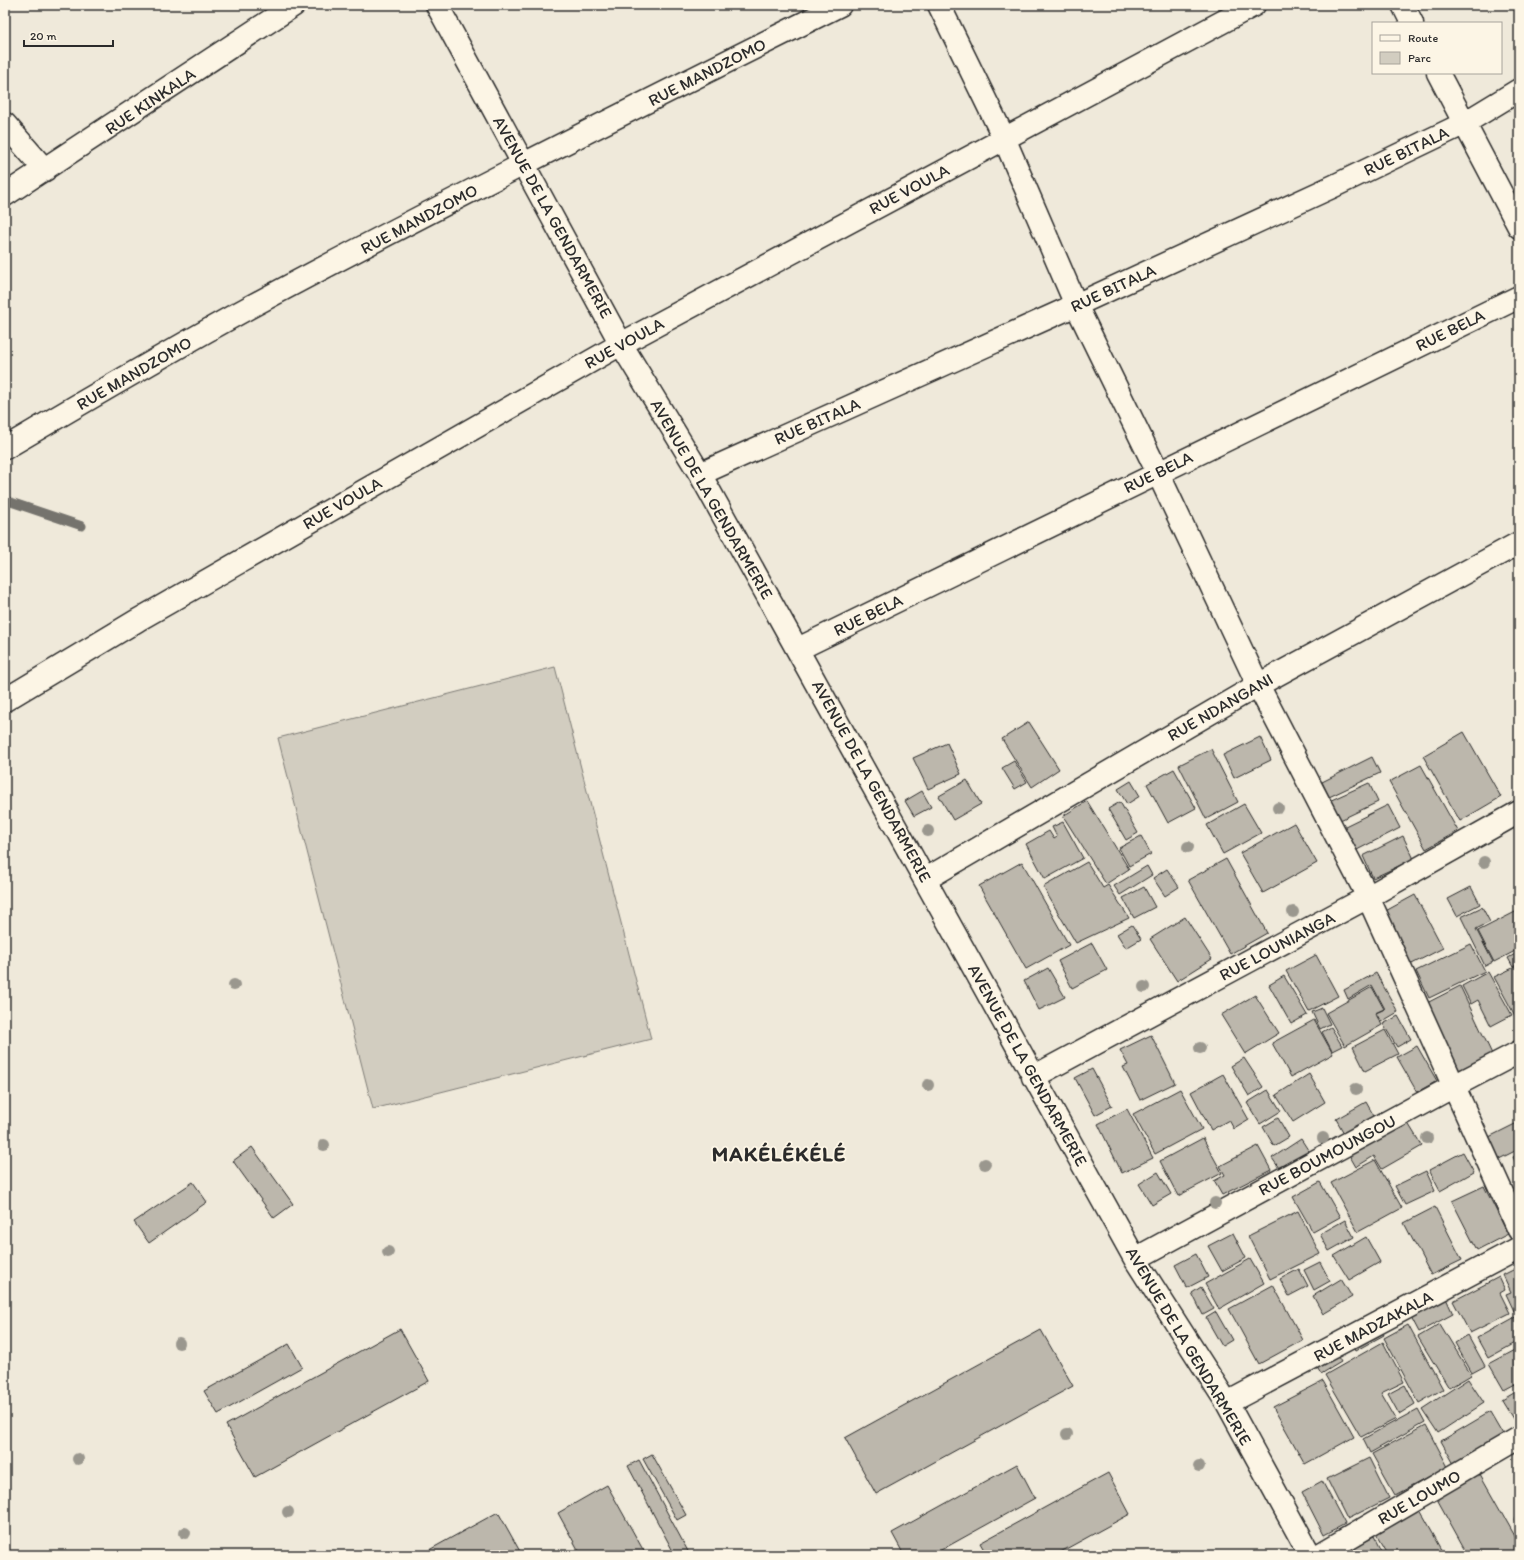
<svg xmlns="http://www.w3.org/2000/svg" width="1524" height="1560" viewBox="0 0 1524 1560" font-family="Itim,sans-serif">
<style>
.green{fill:#d2cdc0;stroke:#7e7c76}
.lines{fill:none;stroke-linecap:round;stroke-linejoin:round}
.stream{stroke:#75736d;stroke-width:9}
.building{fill:#bcb7ac;stroke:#2b2b2b}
.minor-casing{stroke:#2b2b2b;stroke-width:25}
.minor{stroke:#fcf5e5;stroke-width:22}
.tree{fill:#9a978e}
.labels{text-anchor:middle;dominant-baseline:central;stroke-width:3.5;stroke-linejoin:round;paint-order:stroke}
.street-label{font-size:17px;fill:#2b2b2b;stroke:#fcf5e5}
.district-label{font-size:21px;font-weight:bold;letter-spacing:1px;fill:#2b2b2b;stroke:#fcf5e5}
</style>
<rect width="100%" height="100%" fill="#efe9da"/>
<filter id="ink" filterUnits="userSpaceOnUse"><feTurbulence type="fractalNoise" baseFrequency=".025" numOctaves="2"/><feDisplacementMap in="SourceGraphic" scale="8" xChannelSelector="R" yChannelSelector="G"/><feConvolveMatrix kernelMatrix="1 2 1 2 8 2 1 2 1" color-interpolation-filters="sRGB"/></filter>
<g filter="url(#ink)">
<path class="green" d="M555 667 651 1039 373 1109 278 738Z"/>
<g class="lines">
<path class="stream" d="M5 500 82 526"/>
</g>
<path class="building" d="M1029 722 1059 769 1032 787 1002 739Z
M1464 732 1501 797 1460 821 1423 756Z
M1260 737 1271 760 1234 778 1223 755Z
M947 743 961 774 928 789 913 758Z
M1211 749 1238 802 1206 819 1179 765Z
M1372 757 1380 773 1329 797 1322 782Z
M1014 761 1027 782 1015 789 1002 768Z
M1421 765 1458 831 1426 849 1389 782Z
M1174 769 1196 808 1168 823 1147 784Z
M967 780 981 804 953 820 939 796Z
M1131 781 1140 796 1127 804 1118 789Z
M1369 783 1378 802 1336 822 1327 802Z
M922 791 931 807 914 816 905 801Z
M1087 801 1129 869 1106 884 1063 816Z
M1120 802 1138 833 1126 840 1108 809Z
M1244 804 1261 833 1223 854 1207 825Z
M1388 805 1400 828 1351 853 1339 829Z
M1063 822 1083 858 1045 879 1026 844 1049 831 1054 839 1057 837 1052 827Z
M1294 823 1317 863 1263 893 1240 853Z
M1141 836 1151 854 1129 866 1119 848Z
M1403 836 1414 859 1373 878 1363 856Z
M1226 859 1267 933 1230 954 1188 880Z
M1022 862 1069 945 1026 969 979 886Z
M1087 862 1103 888 1108 885 1129 918 1076 943 1043 887Z
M1147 866 1152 875 1120 895 1114 886Z
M1167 869 1179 887 1165 896 1153 878Z
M1144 887 1155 907 1134 918 1123 898Z
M1471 887 1480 904 1457 916 1448 899Z
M1415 895 1443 948 1408 966 1380 914Z
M1482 907 1490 922 1476 929 1493 962 1485 966 1461 917Z
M1519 910V949L1494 962 1478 931Z
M1185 917 1212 959 1177 981 1150 939Z
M1132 925 1141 939 1126 948 1117 934Z
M1092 943 1107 970 1072 988 1058 961Z
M1471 944 1485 971 1429 998 1416 971Z
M1519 952V963L1513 967 1508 958Z
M1316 955 1338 996 1309 1011 1286 971Z
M1519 965V1023L1494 977Z
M1048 968 1065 997 1039 1010 1024 981Z
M1488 972 1512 1015 1491 1026 1478 1000 1471 1004 1462 986Z
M1376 973 1398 1012 1381 1022 1376 1013 1385 1009 1372 985 1348 999 1344 990Z
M1284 976 1307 1015 1291 1024 1269 985Z
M1460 986 1492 1054 1455 1072 1423 1005Z
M1372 987 1384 1009 1375 1013 1382 1025 1345 1046 1326 1013Z
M1255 995 1279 1033 1245 1054 1221 1015Z
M1322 1008 1330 1024 1320 1029 1312 1012Z
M1398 1016 1411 1039 1397 1047 1383 1024Z
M1314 1020 1333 1054 1291 1077 1272 1043Z
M1331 1027 1342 1046 1332 1051 1322 1032Z
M1385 1030 1398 1054 1365 1071 1353 1047Z
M1151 1035 1175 1083 1140 1100 1123 1067 1128 1065 1120 1050Z
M1417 1046 1437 1081 1417 1092 1397 1057Z
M1244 1058 1263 1087 1249 1096 1231 1066Z
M1092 1069 1112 1106 1095 1115 1075 1078Z
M1223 1074 1249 1120 1234 1129 1229 1120 1211 1130 1191 1092Z
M1309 1074 1325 1102 1293 1122 1276 1095Z
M1180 1089 1202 1129 1155 1154 1133 1114Z
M1268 1090 1281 1111 1260 1124 1247 1103Z
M1366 1102 1375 1118 1345 1135 1336 1119Z
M1127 1109 1153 1158 1122 1173 1098 1124Z
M1278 1118 1289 1137 1274 1146 1263 1127Z
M1406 1120 1422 1146 1382 1169 1374 1156 1356 1167 1348 1153Z
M1519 1122V1149L1497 1160 1487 1138Z
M1203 1138 1222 1173 1178 1196 1160 1161Z
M1301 1139 1310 1153 1281 1171 1272 1158Z
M1258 1146 1271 1170 1222 1195 1214 1181 1225 1175 1220 1166Z
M252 1147 293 1204 274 1218 233 1161Z
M1463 1152 1474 1172 1440 1191 1429 1170Z
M1519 1154V1170L1513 1157Z
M1375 1160 1402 1208 1358 1232 1331 1183Z
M1426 1171 1435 1191 1405 1205 1395 1186Z
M1158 1172 1171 1194 1152 1205 1139 1184Z
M193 1182 207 1202 149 1243 134 1222Z
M1320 1182 1340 1217 1313 1232 1293 1197Z
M1484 1186 1508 1234 1477 1250 1452 1201Z
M1435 1207 1462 1260 1431 1275 1404 1223Z
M1298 1211 1320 1254 1270 1279 1248 1236Z
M1345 1220 1354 1237 1329 1251 1320 1234Z
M1233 1233 1246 1258 1222 1271 1208 1246Z
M1366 1237 1380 1262 1349 1280 1334 1256Z
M1196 1254 1208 1277 1187 1288 1175 1265Z
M1250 1259 1264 1283 1219 1309 1205 1284Z
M1320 1262 1330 1281 1314 1290 1304 1270Z
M1519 1267V1308L1514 1311 1506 1294 1511 1292 1503 1275Z
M1299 1269 1308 1286 1289 1296 1280 1279Z
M1499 1277 1505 1290 1500 1293 1510 1313 1470 1333 1453 1301Z
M1341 1279 1352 1297 1323 1314 1313 1296Z
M1273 1285 1303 1340 1259 1364 1229 1309Z
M1201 1287 1214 1309 1203 1315 1192 1293Z
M1445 1296 1453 1314 1419 1332 1410 1315Z
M1216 1312 1232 1340 1222 1346 1206 1318Z
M1519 1315V1341L1488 1358 1477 1338Z
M1440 1324 1471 1375 1449 1388 1418 1337Z
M1408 1325 1443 1389 1419 1403 1384 1338Z
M1380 1327 1384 1335 1355 1351 1351 1343Z
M400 1329 429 1381 255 1477 226 1425Z
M1041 1330 1073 1386 876 1494 845 1438Z
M1468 1335 1485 1366 1472 1373 1455 1343Z
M1383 1342 1404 1382 1381 1393 1396 1419 1361 1437 1325 1375Z
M289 1344 302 1367 218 1414 204 1391Z
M1519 1348V1382L1504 1390 1489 1364Z
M1335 1352 1341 1362 1321 1374 1315 1364Z
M1468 1379 1484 1403 1438 1433 1422 1409Z
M1323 1381 1354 1437 1305 1464 1273 1407Z
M1405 1385 1415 1404 1399 1414 1388 1394Z
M1519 1390V1426H1518L1502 1400Z
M1418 1409 1425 1422 1370 1453 1363 1439Z
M1490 1412 1504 1436 1454 1464 1441 1441Z
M1426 1425 1448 1467 1395 1495 1372 1454Z
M652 1454 686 1515 677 1520 643 1459Z
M1369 1458 1389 1498 1347 1519 1327 1479Z
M639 1460 690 1555H675L628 1466Z
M1017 1464 1035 1498 932 1555H904L892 1533Z
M1108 1473 1130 1514 1055 1555H987L980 1543Z
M1480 1474 1519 1543V1555H1468L1437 1499Z
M1322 1481 1345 1524 1324 1535 1302 1492Z
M607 1485 646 1555H581L558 1513Z
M1419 1509 1445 1555H1388L1375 1533Z
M498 1512 522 1555H420Z
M1519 1515V1527L1514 1518Z
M1374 1537 1383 1555H1341L1340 1554Z"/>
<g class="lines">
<defs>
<path id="minor" d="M437 5 621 344 700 474 1135 1259 1227 1403 1310 1555
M939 5 1004 138 1076 305 1158 473 1258 685 1368 897 1519 1230
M1403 5 1412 23
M1438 73 1519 227
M5 124 45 170
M5 195 294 5
M5 448C85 401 166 353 248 308 443 203 642 104 840 5
M700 474 1076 305 1334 186 1463 124 1519 90
M798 649 1519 297
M5 700 138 620 621 344 1254 5
M926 879 1258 685 1519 543
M1033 1077 1368 897 1519 812
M1135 1259 1454 1086 1519 1052
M1227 1403 1519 1248
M1319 1555 1519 1438"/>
</defs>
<use href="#minor" class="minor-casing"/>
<use href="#minor" class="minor"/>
</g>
<g class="tree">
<circle cx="1278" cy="808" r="6"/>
<circle cx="928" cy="831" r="6"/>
<circle cx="1188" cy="847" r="6"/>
<circle cx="1484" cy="862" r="6"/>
<circle cx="1293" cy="912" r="6"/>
<circle cx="234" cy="985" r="6"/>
<circle cx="1144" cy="987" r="6"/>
<circle cx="1200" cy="1048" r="6"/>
<circle cx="928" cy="1085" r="6"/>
<circle cx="1356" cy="1089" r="6"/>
<circle cx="1323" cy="1138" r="6"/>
<circle cx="1427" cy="1138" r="6"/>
<circle cx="324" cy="1145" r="6"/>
<circle cx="985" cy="1164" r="6"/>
<circle cx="1215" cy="1203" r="6"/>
<circle cx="388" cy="1252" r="6"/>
<circle cx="179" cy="1343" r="6"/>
<circle cx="1067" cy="1434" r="6"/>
<circle cx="78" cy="1459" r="6"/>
<circle cx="1199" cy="1466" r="6"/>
<circle cx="288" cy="1512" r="6"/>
<circle cx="185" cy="1533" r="6"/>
</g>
</g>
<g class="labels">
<g class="street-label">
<text transform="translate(707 72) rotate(-27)">RUE MANDZOMO</text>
<text transform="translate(150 101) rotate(-34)">RUE KINKALA</text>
<text transform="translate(1406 151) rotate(-26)">RUE BITALA</text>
<text transform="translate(909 189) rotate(-28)">RUE VOULA</text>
<text transform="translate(553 217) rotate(61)">AVENUE DE LA GENDARMERIE</text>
<text transform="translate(419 219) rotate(-28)">RUE MANDZOMO</text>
<text transform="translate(1113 288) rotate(-25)">RUE BITALA</text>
<text transform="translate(1450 330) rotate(-26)">RUE BELA</text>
<text transform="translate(624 343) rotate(-29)">RUE VOULA</text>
<text transform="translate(134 373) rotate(-30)">RUE MANDZOMO</text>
<text transform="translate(817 421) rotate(-24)">RUE BITALA</text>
<text transform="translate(1158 472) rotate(-26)">RUE BELA</text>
<text transform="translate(712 499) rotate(60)">AVENUE DE LA GENDARMERIE</text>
<text transform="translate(342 503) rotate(-30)">RUE VOULA</text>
<text transform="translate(868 615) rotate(-26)">RUE BELA</text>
<text transform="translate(1220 707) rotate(-30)">RUE NDANGANI</text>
<text transform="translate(872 781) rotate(61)">AVENUE DE LA GENDARMERIE</text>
<text transform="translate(1277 946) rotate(-28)">RUE LOUNIANGA</text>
<text transform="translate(1028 1065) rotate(61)">AVENUE DE LA GENDARMERIE</text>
<text transform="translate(1327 1155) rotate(-28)">RUE BOUMOUNGOU</text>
<text transform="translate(1373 1326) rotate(-28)">RUE MADZAKALA</text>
<text transform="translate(1189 1346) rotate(59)">AVENUE DE LA GENDARMERIE</text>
<text transform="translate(1419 1497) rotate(-30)">RUE LOUMO</text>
</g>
<g class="district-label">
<text x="779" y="1153">MAKÉLÉKÉLÉ</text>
</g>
</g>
<rect width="1524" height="1560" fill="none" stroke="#fcf5e5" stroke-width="20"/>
<rect x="10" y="10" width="1504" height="1540" fill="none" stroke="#2b2b2b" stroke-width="1.5" filter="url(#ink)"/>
<rect x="1372" y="22" width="130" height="52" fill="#fcf5e5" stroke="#a8a49b"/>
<rect x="1380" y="35" width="20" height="6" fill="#fcf5e5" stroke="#a8a49b"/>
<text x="1408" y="42" font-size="12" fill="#2b2b2b">Route</text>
<rect x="1380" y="52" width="20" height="12" fill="#d2cdc0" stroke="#a8a49b"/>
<text x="1408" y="62" font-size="12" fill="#2b2b2b">Parc</text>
<path d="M24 40v6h89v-6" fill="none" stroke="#2b2b2b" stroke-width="2"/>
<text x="30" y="40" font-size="12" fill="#2b2b2b" stroke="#fcf5e5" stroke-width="3" paint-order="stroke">20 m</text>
</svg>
